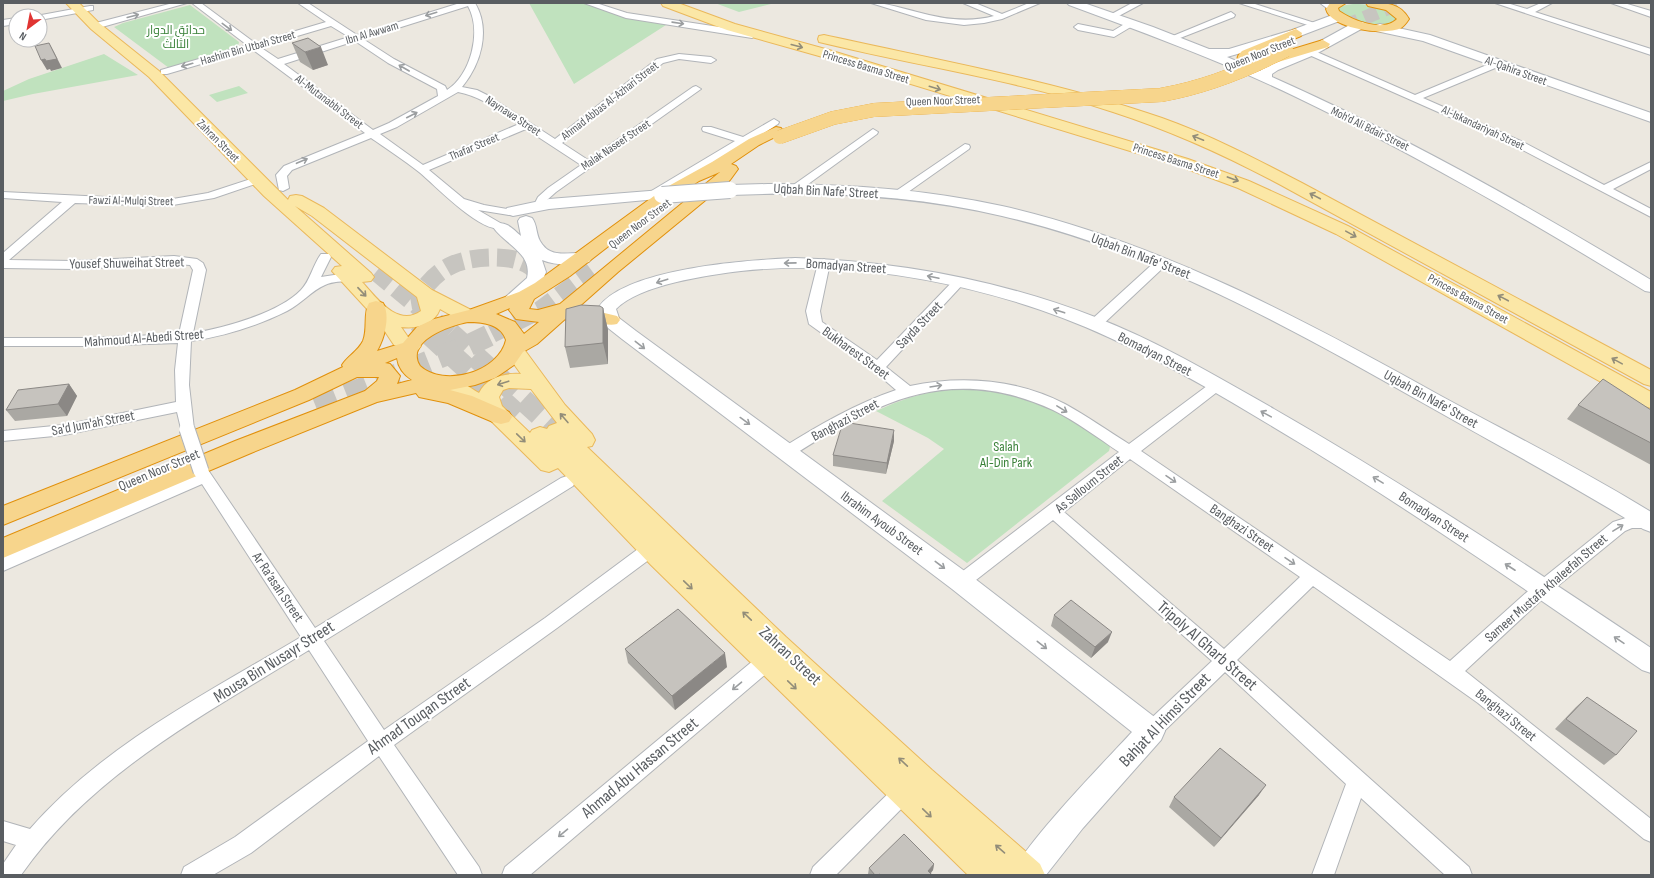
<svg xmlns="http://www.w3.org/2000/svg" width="1654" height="878" viewBox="0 0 1654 878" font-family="'Sofia Sans Condensed',Cairo,sans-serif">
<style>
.green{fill:#c0e2be}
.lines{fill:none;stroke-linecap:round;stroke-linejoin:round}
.primary-tunnel-far1{stroke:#c7c5c0;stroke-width:18;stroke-dasharray:18 8;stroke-linecap:butt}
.primary-tunnel{stroke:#c7c5c0;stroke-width:22;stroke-dasharray:22 11;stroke-linecap:butt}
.highway-tunnel-far2{stroke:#c7c5c0;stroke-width:14;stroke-dasharray:14 7;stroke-linecap:butt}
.highway-tunnel-far1{stroke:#c7c5c0;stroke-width:18;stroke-dasharray:18 8;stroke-linecap:butt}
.highway-tunnel{stroke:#c7c5c0;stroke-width:22;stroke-dasharray:22 11;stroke-linecap:butt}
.street-casing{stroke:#b1b4b8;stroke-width:2}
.secondary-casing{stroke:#b2b6bb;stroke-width:2}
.primary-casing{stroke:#eab85b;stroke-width:2}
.highway-casing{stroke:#e1900b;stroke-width:2}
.street{fill:#fff;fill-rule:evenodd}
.secondary{fill:#fff;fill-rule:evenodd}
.primary{fill:#fbe7a6;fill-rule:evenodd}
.highway{fill:#f7d58c;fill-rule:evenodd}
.street-bridge-casing{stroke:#b1b4b8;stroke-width:17;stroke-linecap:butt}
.secondary-bridge-casing{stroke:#b2b6bb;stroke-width:18;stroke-linecap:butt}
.highway-bridge-casing{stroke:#e1900b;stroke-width:14;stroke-linecap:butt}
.street-bridge{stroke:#fff;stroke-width:15}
.secondary-bridge{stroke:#fff;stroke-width:16}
.highway-bridge{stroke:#f7d58c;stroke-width:14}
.wall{fill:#aaa8a3}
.shaded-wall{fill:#8b8885}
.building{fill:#c6c3be;stroke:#8b8885}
.oneway{stroke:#9b9ea0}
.oneway2{stroke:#928d79}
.labels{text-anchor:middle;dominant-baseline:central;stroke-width:4;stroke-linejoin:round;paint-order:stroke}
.far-park-label{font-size:12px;fill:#398138;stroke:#fff}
.far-street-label{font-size:12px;fill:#595d61;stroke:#fff}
.street-label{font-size:14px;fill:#595d61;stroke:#fff}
.park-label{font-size:14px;fill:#398138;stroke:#fff}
.near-street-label{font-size:17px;fill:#595d61;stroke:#fff}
</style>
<rect width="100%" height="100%" fill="#ece8e0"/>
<path class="green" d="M529 3H586L666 25 574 84Z
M715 3H775L739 12Z
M1353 4C1369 4 1384 6 1396 17L1395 21C1379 31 1358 22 1342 16L1337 9 1340 6Z
M190 5 239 42 238 46 169 68 114 27 123 23Z
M104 54 138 75 33 94 3 101V91L29 79Z
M239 86 248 93 217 102 209 95Z
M970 388H990L1053 406 1107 442 1110 447 1109 451 967 563 882 501 944 449 928 438 876 411C912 395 931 390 970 388Z"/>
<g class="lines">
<path class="primary-tunnel-far1" d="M376 272 451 334
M417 323 429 334"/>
<path class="primary-tunnel" d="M428 333 523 420
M450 333 557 431"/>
<path class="highway-tunnel-far2" d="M1345 26 1400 3"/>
<path class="highway-tunnel-far1" d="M421 308 419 296C428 282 437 272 452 265 475 254 543 250 541 288
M492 334 540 310 592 271"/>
<path class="highway-tunnel" d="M316 407 465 347 494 333"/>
<defs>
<path id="street" d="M173 3H187L95 29 91 26 92 24Z
M192 3H201L255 43 326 22 298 3H308L357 35 460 3H475C491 30 481 64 462 87L477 90 487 95 555 139 657 59 679 54 711 57 716 60 711 63 679 59 663 63 562 143 588 160 693 87 696 86 701 89 556 192 547 200 544 207H536L534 205 538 197 548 188 581 165 526 129 429 170 464 199 484 205 513 210 515 212 513 214 509 215 478 210 502 224 504 226 502 228C481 234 436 186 419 172 404 160 387 149 371 138L292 170 287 176 289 188 283 191 279 190 276 175 284 166 365 133 252 49 167 74H161V70L247 45ZM468 6C482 31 471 75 447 90L445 86 394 59 363 39ZM331 26 349 37 278 59 260 47ZM355 41 388 63 437 89 438 96 389 123 373 130 284 64ZM458 92C481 96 499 111 519 124L423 165 380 134 397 127Z
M584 3H596L627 13 752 32 756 35 752 38 626 18Z
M871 3C887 3 901 8 917 12 942 19 968 23 994 16L963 3H975L1002 14 1029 3H1040L1002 19 984 23 964 25 926 20Z
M1132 3H1143L1115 18H1109L1108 16Z
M1239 3H1252L1321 25 1317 28 1314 27Z
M1320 3H1329L1336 9 1332 12Z
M1495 3H1507L1527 9 1541 3H1552L1535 12 1651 49V55Z
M1611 3H1624L1651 11V17Z
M90 6H93V10L40 20V16H36Z
M1231 12 1235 15 1234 17 1175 40H1169L1168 38Z
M16 18V24L3 26V20Z
M1131 20 1135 23 1134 25 1114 37 1078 30 1074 27 1078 24 1113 31Z
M1310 49 1415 95 1494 62H1500V66L1423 98 1523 142 1604 185 1651 162V169L1613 189 1651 209V217L1515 146 1307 54V50Z
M774 119 779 122 778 124C759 136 659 202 645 198L643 196 735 141 703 131 702 129 703 127H711L743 137Z
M873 129 878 132 877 134 800 190H792L790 188 792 186Z
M965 144 969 145 970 147 969 149 901 197H893L891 195 893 193Z
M257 177 262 180 261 182 214 198 167 206 75 203 9 260 74 261 174 256 197 259 203 263 206 270 193 333C224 328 279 313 301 290 310 281 313 265 321 254H329L331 257 321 277 347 273 353 277 351 280C342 282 333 281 325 285 311 291 301 304 287 311 257 326 225 336 191 341L189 385 194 429 192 433 187 434 182 433 177 412 64 435 3 441V431L64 425 176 402 175 370 178 343 87 346H3V338H87L179 334 193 270 190 265 174 264 74 269 3 268V253L62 202 3 198V192L167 200 208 193Z
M824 259 830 263 820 311 822 322 877 360 955 279H963L965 282 886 367 910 386C961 375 1018 379 1065 404 1087 416 1108 431 1129 444L1211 383H1221L1223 386 1221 389 1141 451 1450 661 1537 583 1613 522 1632 516H1651V528H1632L1625 531 1549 593 1465 671 1651 819V842L1644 839 1478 703 1313 586 1237 660 1469 867 1472 875H1445L1361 798 1334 875H1312L1346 784 1225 672 1158 737 1151 740 1144 737 1141 731 1144 725 1212 661 1053 520 967 587 961 589 955 587 952 582 955 577 1119 452C1098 438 1076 421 1053 410 951 363 878 401 792 456L787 457 782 456 779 452 782 448C819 425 855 404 896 390L873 370 809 324 806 311 818 263ZM1130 459 1300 577 1224 649 1064 512Z
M1161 259 1165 260 1167 263 1165 266 1100 327H1090L1088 324 1090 321 1157 260Z
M201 465 206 467 315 628 561 478 567 476 573 478 575 482 573 486 324 641 384 730 545 618 638 549 644 547 650 549 652 554 650 559 557 628 394 745 479 867 482 875H458L379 756 251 853 213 875H181L184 867 235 837 368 741 309 650C206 714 92 773 21 875H3V864L16 845 3 841V821L30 829C103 745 207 693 301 637L202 484 3 571V557L195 474 193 471 196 467Z
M767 653 774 655 776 661 774 667 530 875H502L505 867 760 655Z
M904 782 911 785 914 792 911 799 836 875H810L813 867 897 785Z"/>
<path id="secondary" d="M1067 3H1084L1153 27 1209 49H1229L1292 30 1338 13 1344 17 1342 20 1300 36 1227 57 1260 71 1268 64 1306 49 1355 22H1363L1365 25 1363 28 1314 55 1278 70 1272 74V77C1403 135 1528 206 1651 280V292L1645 291C1530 221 1415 154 1294 96 1221 61 1145 33 1069 5Z
M1380 24 1430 35 1651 113V122L1423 41 1376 31 1374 28 1376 25Z
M768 184C847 184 925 189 1002 206 1159 242 1301 318 1441 396 1511 434 1583 470 1651 512V532L1643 529C1571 484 1497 445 1423 403 1289 327 1153 251 1002 216 913 195 821 191 730 195L724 193 722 190 724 187 730 185Z
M662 190 668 192 670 195 668 198 549 209 513 216 507 214 505 211 507 208 549 199Z
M526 216 532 218C537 224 536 234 540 241 551 261 572 250 589 254L592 258 589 262C573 265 557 266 542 260L546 272 541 284 515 306 509 307 503 306 500 302 527 278C533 253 504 244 493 227L495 224C507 221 513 229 521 236L518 221 520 218Z
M795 258C898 261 999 280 1095 317 1157 341 1216 376 1274 409 1403 483 1527 565 1651 648V673L1642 670C1534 595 1425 520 1313 451 1247 411 1179 369 1108 337 1000 287 859 258 741 271 708 275 639 285 616 309L619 318 636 331 970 575 1161 722 1165 731 1161 740 1083 828 1046 875H1013C1016 852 1111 755 1132 732L952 589 622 339 603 324 598 308C625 268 749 260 795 258Z"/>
<path id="primary" d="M66 3H79L99 23 159 71 288 200 290 196 296 195 302 196 324 208 432 290 475 312 478 316 475 320C462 323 451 315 440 309 434 325 417 329 401 327L408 337 418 342 421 346 418 350 411 352 394 345 378 321 332 271 335 267 342 266 264 196 149 77 91 29ZM295 206 312 216 417 297 421 311C397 328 376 297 362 282L371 281 374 277 371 273Z
M661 3H678L735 24 829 50 1188 159 1249 181 1348 226 1651 392V408L1644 406 1336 234 1238 188 1176 165 819 56 727 30 663 6Z
M824 35C937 60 1052 80 1162 118 1210 135 1256 159 1302 183L1651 370V386L1644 384 1290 190C1233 159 1175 132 1113 112 1018 80 917 66 819 42L818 39 819 36Z
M514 344 521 345 565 405 592 434 595 440 592 446 587 447 786 637 932 770 1040 864 1045 875H968L651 565 558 468 549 472 541 470 485 415 438 388 435 383 438 378C453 374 467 386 479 393 487 377 504 373 521 374L504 350 507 345ZM509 388 531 389 557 423 549 426 547 429 540 427 532 430 530 433 502 406 499 397 503 390Z"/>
<path id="highway" d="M1330 3H1346L1338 8 1339 11C1352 20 1383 33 1397 19L1386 10 1368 6 1366 3C1384 3 1400 2 1409 19 1407 22 1404 26 1401 28 1384 36 1331 29 1326 9Z
M1296 29 1302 33 1301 36 1252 57 1249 63H1239C1236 58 1238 55 1242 51Z
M1323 40 1330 44 1328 47 1262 67 1257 66 1255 63 1257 60Z
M776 127 781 128 783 131 781 134 759 145 731 164 736 166 738 169 730 180 618 272 537 344 523 352 514 365 495 378 475 385 450 390 472 396 509 412 512 417 509 422 501 424 493 422 448 403 419 397 416 393 377 402 251 453 3 558V538L235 441 365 391 377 381 379 377H357L309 400 3 525V506L295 390 343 367 342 365C348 356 358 351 363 341 368 329 363 313 369 303L376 301 383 303C391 316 384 339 377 351L403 343 417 327 434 319 469 310 519 292 535 283 665 188 712 162 749 139ZM720 172 560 304 538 310 529 309 534 299 570 276 655 210 699 181ZM510 308 509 310 516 319 539 322 524 334 515 322 496 314ZM468 322C483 322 501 324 506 340 499 372 444 388 420 366 404 341 451 325 468 322ZM397 358C398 367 404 375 412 380L397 384 400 376 390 364 385 363Z
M596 311 617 316 620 320 617 324C609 326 603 323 595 323 585 324 578 327 569 324L566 320 569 316Z"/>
</defs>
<use href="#street" class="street-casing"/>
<use href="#secondary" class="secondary-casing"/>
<use href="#primary" class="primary-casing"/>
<use href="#highway" class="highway-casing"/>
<use href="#street" class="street"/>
<use href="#secondary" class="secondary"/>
<use href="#primary" class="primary"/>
<use href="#highway" class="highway"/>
<defs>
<path id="street-bridge" d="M187 429 201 471"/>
<path id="secondary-bridge" d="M662 195 730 190"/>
<path id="highway-bridge" d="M780 137 833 118 874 110 1161 95C1206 87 1246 71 1286 50"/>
</defs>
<use href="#street-bridge" class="street-bridge-casing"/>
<use href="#secondary-bridge" class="secondary-bridge-casing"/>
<use href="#highway-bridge" class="highway-bridge-casing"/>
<use href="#street-bridge" class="street-bridge"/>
<use href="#secondary-bridge" class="secondary-bridge"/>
<use href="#highway-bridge" class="highway-bridge"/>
</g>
<path class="wall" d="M292 43 328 65 313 70 300 62Z
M603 308 608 330V364L570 368 565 347Z
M69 384 77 396 67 416 15 421 6 410Z
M1578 405 1651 410V465L1567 419Z
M894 441 886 474 833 466V455Z
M1054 615 1108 642 1091 658 1051 626Z
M625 649 727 667 675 710 628 663Z
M1587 697 1616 755 1604 765 1555 729 1576 707Z
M1259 795 1214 847 1169 807 1174 797Z
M934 864 933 870 931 873 932 875H869L868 874 869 868Z"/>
<path class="shaded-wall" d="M49 43 54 52 62 68 51 71 50 69 47 70 41 60Z
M321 47 328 65 313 70 305 52Z
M603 308 608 330V364L603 343Z
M69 384 77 396 67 416 58 404Z
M894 430V441L886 474 887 463Z
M1112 632 1108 642 1091 658 1095 647Z
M725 653 727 667 675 710 672 696Z
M1266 785 1259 795 1214 847 1221 838Z
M934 864 933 870 929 875 928 871Z"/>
<path class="building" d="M308 38 321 47 305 52 292 43Z
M49 43 57 59 46 61 45 59 41 60 35 46Z
M581 305 600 306 603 308V343L565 347 566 309Z
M1603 379 1651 410V443L1578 405Z
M69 384 58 404 6 410 18 390Z
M843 422 894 430 887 463 833 455Z
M1071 600 1112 632 1095 647 1054 615Z
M678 609 725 653 672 696 625 649Z
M1587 697 1637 731 1616 755 1566 719Z
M1220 748 1266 785 1221 838 1174 797Z
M904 834 934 864 928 871 932 875H881L880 874 878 875H875L869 868Z"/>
<defs><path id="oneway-shaft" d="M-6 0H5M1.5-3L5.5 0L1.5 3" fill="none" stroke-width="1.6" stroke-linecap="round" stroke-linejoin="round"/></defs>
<g class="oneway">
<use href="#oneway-shaft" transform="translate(431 14) rotate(163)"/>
<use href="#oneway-shaft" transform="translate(133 16) rotate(-15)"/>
<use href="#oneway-shaft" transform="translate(678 23) rotate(8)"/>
<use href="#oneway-shaft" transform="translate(227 27) rotate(37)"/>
<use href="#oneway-shaft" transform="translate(187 65) rotate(164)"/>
<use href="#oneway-shaft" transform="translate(404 68) rotate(-150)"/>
<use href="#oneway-shaft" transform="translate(412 115) rotate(-27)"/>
<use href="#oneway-shaft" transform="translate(302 161) rotate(-23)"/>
<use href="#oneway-shaft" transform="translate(790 263) rotate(179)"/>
<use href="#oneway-shaft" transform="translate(933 277) rotate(-168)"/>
<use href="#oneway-shaft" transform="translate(662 281) rotate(162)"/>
<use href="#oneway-shaft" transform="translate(1059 311) rotate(-162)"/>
<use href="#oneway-shaft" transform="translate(640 345) rotate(38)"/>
<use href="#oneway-shaft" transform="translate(936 386) rotate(-9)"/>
<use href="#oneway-shaft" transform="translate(1062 409) rotate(31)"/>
<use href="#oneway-shaft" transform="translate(1266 414) rotate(-151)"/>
<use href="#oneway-shaft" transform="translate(745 421) rotate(36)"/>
<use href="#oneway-shaft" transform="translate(1171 479) rotate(34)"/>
<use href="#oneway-shaft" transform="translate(1378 480) rotate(-149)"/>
<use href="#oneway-shaft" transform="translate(1618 528) rotate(-31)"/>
<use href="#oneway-shaft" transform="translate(1290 561) rotate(34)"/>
<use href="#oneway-shaft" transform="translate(940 565) rotate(37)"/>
<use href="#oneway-shaft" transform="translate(1510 567) rotate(-147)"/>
<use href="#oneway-shaft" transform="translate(1619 640) rotate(-146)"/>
<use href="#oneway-shaft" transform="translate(1042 645) rotate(38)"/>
<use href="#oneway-shaft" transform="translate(737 686) rotate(140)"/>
<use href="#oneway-shaft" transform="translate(563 833) rotate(140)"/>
</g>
<g class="oneway2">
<use href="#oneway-shaft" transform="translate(797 46) rotate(15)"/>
<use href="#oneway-shaft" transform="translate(935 88) rotate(17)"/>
<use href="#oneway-shaft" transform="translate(1198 138) rotate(-158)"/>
<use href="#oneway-shaft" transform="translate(1233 179) rotate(20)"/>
<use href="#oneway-shaft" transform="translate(1315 196) rotate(-152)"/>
<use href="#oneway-shaft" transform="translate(1351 234) rotate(29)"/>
<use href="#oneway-shaft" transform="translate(362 292) rotate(47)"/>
<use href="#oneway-shaft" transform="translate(1503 298) rotate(-152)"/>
<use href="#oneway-shaft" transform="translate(1617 361) rotate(-151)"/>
<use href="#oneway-shaft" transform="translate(503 383) rotate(162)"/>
<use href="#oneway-shaft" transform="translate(564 418) rotate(-131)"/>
<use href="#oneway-shaft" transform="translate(521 438) rotate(44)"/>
<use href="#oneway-shaft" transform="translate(688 585) rotate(44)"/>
<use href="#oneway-shaft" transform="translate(747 616) rotate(-136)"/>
<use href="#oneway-shaft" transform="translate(792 685) rotate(44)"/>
<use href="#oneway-shaft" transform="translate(903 762) rotate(-137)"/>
<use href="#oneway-shaft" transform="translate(927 813) rotate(44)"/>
<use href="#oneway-shaft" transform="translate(1000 849) rotate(-139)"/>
</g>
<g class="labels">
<g class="far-park-label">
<text x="176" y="30">حدائق الدوار<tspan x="176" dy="14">الثالث</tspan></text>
</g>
<g class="far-street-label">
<text transform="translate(372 33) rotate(-17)">Ibn Al Awwam</text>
<text transform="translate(248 48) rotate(-16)">Hashim Bin Utbah Street</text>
<text transform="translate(1260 54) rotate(-22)">Queen Noor Street</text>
<text transform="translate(866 67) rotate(17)">Princess Basma Street</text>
<text transform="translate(1516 71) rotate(20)">Al-Qahira Street</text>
<text transform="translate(610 101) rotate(-38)">Ahmad Abbas Al-Azhari Street</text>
<text transform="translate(943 101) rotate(-2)">Queen Noor Street</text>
<text transform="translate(329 102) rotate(37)">Al-Mutanabbi Street</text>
<text transform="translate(513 116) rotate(33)">Naynawa Street</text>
<text transform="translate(1483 128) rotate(25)">Al-Iskandariyah Street</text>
<text transform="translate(1370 129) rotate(26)">Moh'd Ali Bdair Street</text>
<text transform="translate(218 141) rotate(45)">Zahran Street</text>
<text transform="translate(616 145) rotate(-34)">Malak Naseef Street</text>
<text transform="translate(474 147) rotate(-23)">Thafar Street</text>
<text transform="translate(1176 161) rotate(18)">Princess Basma Street</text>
<text transform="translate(131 201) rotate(1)">Fawzi Al-Mulqi Street</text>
<text transform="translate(640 224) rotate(-37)">Queen Noor Street</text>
<text transform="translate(1468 299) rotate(29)">Princess Basma Street</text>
</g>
<g class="street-label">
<text transform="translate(826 191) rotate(3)">Uqbah Bin Nafe' Street</text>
<text transform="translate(1141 256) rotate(21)">Uqbah Bin Nafe' Street</text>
<text transform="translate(127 263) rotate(-1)">Yousef Shuweihat Street</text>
<text transform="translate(846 266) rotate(4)">Bomadyan Street</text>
<text transform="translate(919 325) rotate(-46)">Sayda Street</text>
<text transform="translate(144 338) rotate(-4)">Mahmoud Al-Abedi Street</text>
<text transform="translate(856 353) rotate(36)">Bukharest Street</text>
<text transform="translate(1155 354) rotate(27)">Bomadyan Street</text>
<text transform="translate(1431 399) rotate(29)">Uqbah Bin Nafe' Street</text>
<text transform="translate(845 420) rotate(-28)">Banghazi Street</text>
<text transform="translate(93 423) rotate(-11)">Sa'd Jum'ah Street</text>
<text transform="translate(159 470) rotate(-23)">Queen Noor Street</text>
<text transform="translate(1089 484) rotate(-39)">As Salloum Street</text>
<text transform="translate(1434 517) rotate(33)">Bomadyan Street</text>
<text transform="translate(882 523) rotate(36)">Ibrahim Ayoub Street</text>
<text transform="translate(1242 528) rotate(34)">Banghazi Street</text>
<text transform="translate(278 587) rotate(56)">Ar Ra’asah Street</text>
<text transform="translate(1546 588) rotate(-41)">Sameer Mustafa Khaleefah Street</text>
<text transform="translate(1506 715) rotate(39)">Banghazi Street</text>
</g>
<g class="park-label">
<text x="1006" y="446">Salah<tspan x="1006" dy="16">Al-Din Park</tspan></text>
</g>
<g class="near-street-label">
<text transform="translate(1207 646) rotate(41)">Tripoly Al Gharb Street</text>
<text transform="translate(790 656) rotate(43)">Zahran Street</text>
<text transform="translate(274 662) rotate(-32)">Mousa Bin Nusayr Street</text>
<text transform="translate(419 716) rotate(-35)">Ahmad Touqan Street</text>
<text transform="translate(1165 720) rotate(-46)">Bahjat Al Himsi Street</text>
<text transform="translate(640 768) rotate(-40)">Ahmad Abu Hassan Street</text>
</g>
</g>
<rect width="1654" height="878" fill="none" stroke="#595d61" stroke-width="8"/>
<g transform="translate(28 28) rotate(212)"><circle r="19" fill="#ffffff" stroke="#bdbec0"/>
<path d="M0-3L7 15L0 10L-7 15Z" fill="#e03432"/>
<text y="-6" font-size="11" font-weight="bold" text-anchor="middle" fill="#595d61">N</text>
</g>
</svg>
